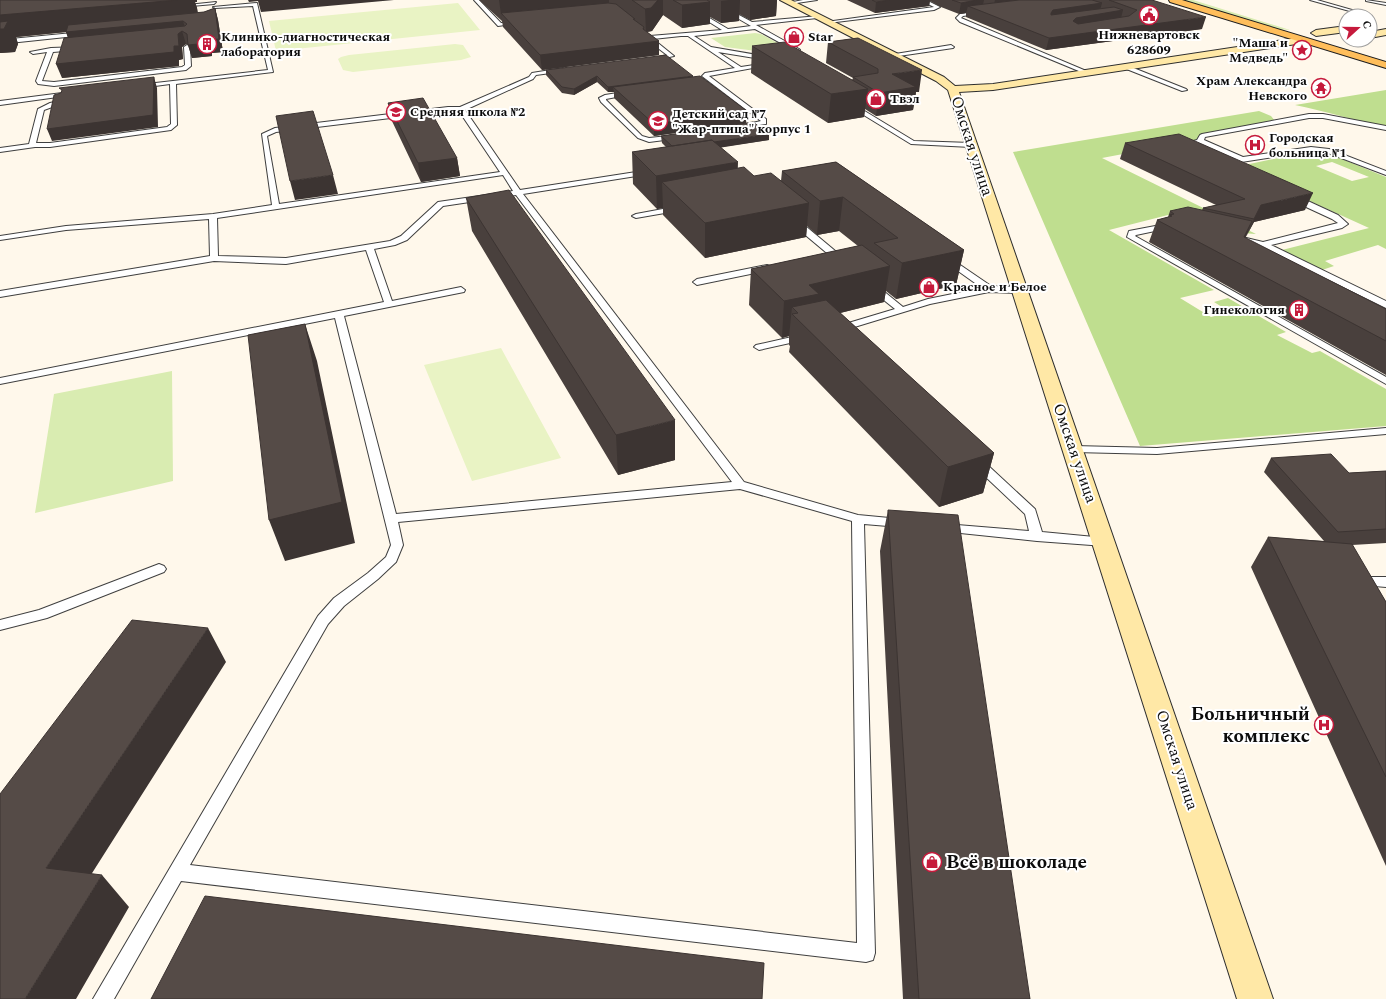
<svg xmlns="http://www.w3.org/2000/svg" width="1386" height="999" viewBox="0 0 1386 999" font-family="Spectral,serif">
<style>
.green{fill:#d9ecb1}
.forest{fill:#bfde8f;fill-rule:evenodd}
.pitch{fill:#e9f3c4}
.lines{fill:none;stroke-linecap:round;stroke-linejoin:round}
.lane-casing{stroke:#3f3f3f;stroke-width:2}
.secondary-casing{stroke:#2e2e2e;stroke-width:2}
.primary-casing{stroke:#1d1d1d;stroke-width:2}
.lane{fill:#fff;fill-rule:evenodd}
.secondary{fill:#ffe8a6;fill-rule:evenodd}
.primary{fill:#ffbe5b;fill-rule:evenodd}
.wall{fill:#49403d}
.shaded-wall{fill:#3c3432}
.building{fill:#554b47;stroke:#3c3432}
.labels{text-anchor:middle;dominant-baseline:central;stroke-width:4;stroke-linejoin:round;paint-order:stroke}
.far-poi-label{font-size:13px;font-weight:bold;fill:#0c0c0c;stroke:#fff;text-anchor:start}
.street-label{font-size:16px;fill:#0c0c0c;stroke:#fff}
.near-poi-label{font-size:19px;font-weight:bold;fill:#0c0c0c;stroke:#fff;text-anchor:end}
</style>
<rect width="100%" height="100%" fill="#fff8eb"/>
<path class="green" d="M1182 0H1193L1290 30 1279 29Z
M755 33 761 34 785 47 773 53 725 47 711 38Z
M172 371 173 481 35 513 54 394Z"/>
<path class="forest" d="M1386 90V127C1355 121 1326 111 1295 105Z
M1259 111 1271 116 1275 121 1199 136 1197 140 1102 158 1256 234C1226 232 1195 228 1168 215L1109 230 1214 290 1180 298 1211 317 1230 312 1214 302 1228 298 1286 332 1277 335 1312 353 1320 351 1386 389V426L1140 446 1013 152Z
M1318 153 1332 155 1386 177V249L1378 245 1325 261 1334 266 1322 270 1282 250 1369 228 1235 167 1298 154ZM1332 162 1369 177 1352 181 1316 166Z"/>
<path class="pitch" d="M458 3 480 30 276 51 269 21Z
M455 44 463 45 471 57 461 60 353 72 343 70 338 59 341 57 349 55Z
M501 348 561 458 472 481 424 365Z"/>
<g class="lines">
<defs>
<path id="lane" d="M474 0H479L501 23 518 22 520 23 498 26Z
M674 0H679L728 29 751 26 706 0H711L752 22 819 16 817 18 756 25 799 49 800 50 797 52 755 29 694 36 711 47 769 57V59L767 60 718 52 741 67 767 63 770 65 709 76 766 119V124L739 128V126L761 121 702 76 705 73 735 68 688 36H681L653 39 674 56 651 61V59L667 55 646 39 644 35 650 36 722 30Z
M803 0H817L790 4 788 3Z
M920 0H926L940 7 934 10 828 23 826 22 934 7Z
M1310 0H1317L1366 14 1364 15Z
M1366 0 1386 3V5L1366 1Z
M216 2 214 4 180 7 178 6Z
M257 3 273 72 176 84 177 125 171 130 50 147H35L0 152V148L29 144 38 109 50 103 63 100 66 102 44 110 36 143H50L167 127 171 124 170 84 140 88 137 86 138 85 268 70 253 6 215 8 213 7Z
M981 11 983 13 963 16 961 18 1091 73 1086 74 960 22 956 18 960 14Z
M83 32 85 33V35L0 44V40Z
M187 45 190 47 191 66 186 70 54 86 38 84 36 81 47 52 33 54 30 52 51 48 79 47V49L77 50 53 52 42 81 54 82 182 67 185 65 184 47Z
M951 45 954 47 953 48 892 57 889 55Z
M1126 65 1186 89 1187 90 1182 91 1124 68 1123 67Z
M563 68 566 70 565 71 536 75 533 79 465 110 520 190 649 170 653 172 649 174 523 194 744 482 858 515 900 519 904 520 906 523 904 526 900 527 864 524 875 953 873 960 866 962 181 881 114 999H93L318 616 334 598 368 573 386 557 391 545 335 318 0 384V378L384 302 366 250 286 264 214 261 0 297V291L210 256 209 219 66 230 0 240V236L66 226 213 214 272 205 262 134 275 128 448 107H460L529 77 532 73ZM448 111H459L500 172 279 204 267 136 276 132ZM503 175 513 191 438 202 401 236 390 241 286 258 218 256 217 218ZM516 195 732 482 396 514 344 316 464 292 465 290 461 287 392 301 374 249 395 245 407 240 443 206ZM740 489 852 521 857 943 190 865 328 624 344 606 378 579 396 562 403 545 398 522Z
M630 91 632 92V94L606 99V100L642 136 649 138 678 135 681 137 680 138 649 142 638 138 601 102 599 98 605 95Z
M70 92 72 93V95L0 105V101Z
M849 104H853L914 141 971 143 974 145 971 147 911 144 849 106Z
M1309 114H1323L1386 126V130L1323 118H1309L1205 137 1204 140 1243 157 1311 147 1329 149 1386 171V175L1328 153 1311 151 1235 163 1232 161 1235 159 1199 143 1182 147 1179 145 1197 140 1200 135 1202 134Z
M1291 196H1297L1338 215 1348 224 1342 228 1271 245 1386 301V308L1260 246 1235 240V236H1238L1263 242 1338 223 1332 219 1291 200Z
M679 206H682V210L636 218 632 216 636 214Z
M791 219H797L846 260 847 262 846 264H840L791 223Z
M1171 223 1175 225 1174 227 1136 235 1135 236 1386 377V384L1127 237 1129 231Z
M947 256 991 286 1020 287 1024 290 1020 293 989 292 930 304 838 332 833 329 835 327 895 309 870 289 869 287 870 285H876L903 307 928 299 982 288 944 261 943 259Z
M767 265 770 266 771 268 770 270 697 285 693 282 697 279Z
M805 334 810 337 808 339 759 350 754 347 756 345Z
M1386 428V434L1157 454 1074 452 1070 451 1068 449 1070 447 1074 446 1157 448Z
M977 458 981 459 1035 509 1042 532 1105 538 1109 539 1111 542 1109 545 1105 546 1037 541 941 531 939 528 941 525 945 524 1029 531 1025 514 973 465 971 462 973 459Z
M159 564 164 566 166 569 164 572 47 618 0 630V620L39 610Z
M1368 577H1386V587L1363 585 1361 582 1363 579Z"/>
<path id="secondary" d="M780 0H791L944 77 955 86 993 84 1303 37 1308 40 1303 43 993 90 959 92 1273 999H1237L948 90 936 81Z
M1346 26V32L1316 36 1311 33 1316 30Z
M1386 29V35L1370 38V32Z"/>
<path id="primary" d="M1169 0H1182L1386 62V68L1170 2Z"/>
</defs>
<use href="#lane" class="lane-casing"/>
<use href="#secondary" class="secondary-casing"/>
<use href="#primary" class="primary-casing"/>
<use href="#lane" class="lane"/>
<use href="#secondary" class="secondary"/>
<use href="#primary" class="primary"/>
</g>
<path class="wall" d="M0 0H197V2H195L197 8 198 13 204 12 215 8 218 20 223 52 212 53V56L192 58 188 45 186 44 182 47 183 59 179 60V66L62 78 68 38 66 32 16 37 18 44 15 52 0 53Z
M479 0H777L776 16 750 20 739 14V21L721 23 710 17V24L682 28 663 15 652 31 647 32 659 41V55L542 70 503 27 502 21Z
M847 0H1152L1202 29 1046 50 966 17V13L959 14 941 7 930 1 929 6 875 13Z
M858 38 919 92H916L913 110 876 116 865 109 864 117 828 123 751 73 752 46 852 80 853 78 826 63 828 42Z
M546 70 693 77 747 111 746 123 654 136 614 98V92H608L597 82 574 95 562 93 546 75Z
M388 103 457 158 460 176 421 182 391 119Z
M661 136 769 140 721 147 737 169 754 176 781 181 782 171 836 162 964 250 956 285 896 299 886 291 884 302 840 313 994 453 983 493 939 507 789 352 790 346 789 345V336L782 338 749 305 751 269 858 246 839 231 817 235 807 226 806 237 705 258 663 215V208L657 209 633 184 632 152 666 147 662 143Z
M1125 143 1305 210 1254 222 1245 238 1386 309V375L1149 242 1157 220 1168 217 1170 211 1202 210 1203 208 1216 205 1120 159Z
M466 198 675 460 618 475 472 231Z
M1271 458 1349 473 1386 471V543L1352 545 1386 602V866L1251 567 1268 537 1324 541 1264 472Z
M888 510 1030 999H903L880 551Z"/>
<path class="shaded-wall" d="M81 0H197V2H195L197 8 198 20 183 21 187 34 182 31 186 44 182 47 183 59 179 60V66L62 78 56 64 71 45 66 32 16 37 18 44 15 52 0 53V15Z
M248 0H394L261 12 258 1 249 2Z
M499 0H609V12L501 13 502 21Z
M658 0H663V15L652 31 646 32 645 9Z
M729 0H740L739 21 721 23V1Z
M750 0H777L776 16 750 20Z
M890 0H930L929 6 875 13 876 2Z
M977 0H984L982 9 968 6 966 13 959 14 961 3Z
M995 0H1059L993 8Z
M710 2V24L682 28V5Z
M1102 3 1099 14 1123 10 1120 22 1073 30 1051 22V13L1053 10Z
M215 8 218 20 223 52 212 53V56L192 58 188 45 208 40Z
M1206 17 1202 29 1046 50 1049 38Z
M644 27V42L659 41V55L542 70 540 55 643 29Z
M922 70 919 92H916L913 110 876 116 879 93 892 74Z
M597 76V82L574 95V89Z
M693 76V81L613 87 614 92H608V87Z
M154 77 157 88 158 127 52 141 47 129Z
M868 89 864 117 828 123 831 94Z
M747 111 746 123 654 136V124Z
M769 134V140L674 155V148Z
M457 158 460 176 421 182 418 163Z
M738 162 737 194 662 182 663 208 657 209 656 176Z
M333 175 338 194 295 200 290 181Z
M1313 193 1305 210 1254 222 1246 237 1254 219 1261 205Z
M843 197 839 231 817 235 820 201Z
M809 203 806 237 705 258V223Z
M1252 221 1243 244 1244 237Z
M964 250 956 285 896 299 902 263Z
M890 266 884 302 816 319 798 313 792 307 789 336 782 338 784 301 809 285Z
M305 324 317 361 355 543 285 561 269 520Z
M675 420V460L618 475 616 435Z
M994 453 983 493 939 507 948 467Z
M208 628 226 662 75 900 46 868Z
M102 875 129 907 76 999H25Z"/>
<path class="building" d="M0 0H178L0 15Z
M632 0H658L651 8 645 9Z
M673 0H707L710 2 682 5Z
M872 0H890L876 2Z
M952 0H977L961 3Z
M1019 0H1092L1102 3 1053 10 1051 13V15L1114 7 1123 10 1076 18 1073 21 1078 24 1129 16 1137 10 1109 0H1152L1206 17 1049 38 968 6Z
M608 3 616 4 635 19H633L644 27 643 29 659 41 540 55 501 13Z
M215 8 219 39 208 40V43L188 45 187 34 182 31 178 34 179 46H174V52L56 64 64 38 185 26 187 24 183 21 66 32 68 25 204 12Z
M8 21 4 29H0V22Z
M858 38 922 70 892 74 916 87 879 93 853 77 878 73V69L828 42Z
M785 42 868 89 831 94 752 46Z
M666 55 693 76 608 87 597 76 574 89 562 87 546 70Z
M700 76 747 111 654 124 613 87Z
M154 77 153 115 47 129 54 95 61 93 62 90 59 88Z
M423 98 457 158 418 163 388 103Z
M313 111 333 175 290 181 276 116Z
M753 122 769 134 714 142 712 140 672 146 661 136Z
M1179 134 1313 193 1261 205 1254 219 1203 208 1245 199 1125 143Z
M712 140 738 162 656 176 632 152Z
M836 162 964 250 902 263 874 243 898 238 843 197 820 201 782 171Z
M744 167 754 176 771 173 809 203 705 223 662 182Z
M509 190 675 420 616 435 466 198Z
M1188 207 1252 221 1244 237 1386 309V341L1157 220 1172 216 1169 215 1174 214 1170 211Z
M862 245 890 266 809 285 819 294 784 301 751 269Z
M826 300 994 453 948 467 792 314 798 313 792 307Z
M305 324 342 502 269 520 248 335Z
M1331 454 1349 473 1386 471V529L1338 532 1271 458Z
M888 510 958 515 1030 999H919Z
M1268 537 1352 544 1386 602V777Z
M132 620 208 628 46 868 102 875 25 999H0V794Z
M205 896 764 963 762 999H151Z"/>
<defs>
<symbol id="civic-ring" viewBox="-11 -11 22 22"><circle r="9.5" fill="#fff" stroke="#c61a3c" stroke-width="1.5"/><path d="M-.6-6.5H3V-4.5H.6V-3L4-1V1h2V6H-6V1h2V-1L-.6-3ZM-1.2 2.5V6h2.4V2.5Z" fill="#c61a3c"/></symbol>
<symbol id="shop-ring" viewBox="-11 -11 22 22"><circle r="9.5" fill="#fff" stroke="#c61a3c" stroke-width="1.5"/><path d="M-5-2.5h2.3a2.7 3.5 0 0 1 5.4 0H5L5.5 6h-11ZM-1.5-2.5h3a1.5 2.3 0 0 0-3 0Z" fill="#c61a3c"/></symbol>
<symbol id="building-ring" viewBox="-11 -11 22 22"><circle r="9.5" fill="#fff" stroke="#c61a3c" stroke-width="1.5"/><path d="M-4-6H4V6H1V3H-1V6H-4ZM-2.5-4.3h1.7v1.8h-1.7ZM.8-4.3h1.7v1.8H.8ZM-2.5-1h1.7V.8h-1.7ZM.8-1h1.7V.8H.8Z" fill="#c61a3c"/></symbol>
<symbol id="sight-ring" viewBox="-11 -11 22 22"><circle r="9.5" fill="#fff" stroke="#c61a3c" stroke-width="1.5"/><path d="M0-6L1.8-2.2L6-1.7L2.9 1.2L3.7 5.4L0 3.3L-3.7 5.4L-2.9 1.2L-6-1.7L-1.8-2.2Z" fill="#c61a3c"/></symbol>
<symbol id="temple-ring" viewBox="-11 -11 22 22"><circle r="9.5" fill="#fff" stroke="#c61a3c" stroke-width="1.5"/><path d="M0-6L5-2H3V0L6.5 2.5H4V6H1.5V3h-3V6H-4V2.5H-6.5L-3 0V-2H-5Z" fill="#c61a3c"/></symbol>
<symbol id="school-ring" viewBox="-11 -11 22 22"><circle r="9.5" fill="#fff" stroke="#c61a3c" stroke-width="1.5"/><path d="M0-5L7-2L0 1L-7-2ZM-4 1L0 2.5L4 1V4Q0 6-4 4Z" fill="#c61a3c"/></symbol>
<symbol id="hospital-ring" viewBox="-11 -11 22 22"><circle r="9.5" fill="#fff" stroke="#c61a3c" stroke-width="1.5"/><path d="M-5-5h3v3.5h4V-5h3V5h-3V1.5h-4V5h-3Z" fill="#c61a3c"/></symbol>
</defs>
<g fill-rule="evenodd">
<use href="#civic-ring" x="1138" y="4" width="22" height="22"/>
<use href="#shop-ring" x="783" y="26" width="22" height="22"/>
<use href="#building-ring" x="196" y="33" width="22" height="22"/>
<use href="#sight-ring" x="1291" y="39" width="22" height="22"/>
<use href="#temple-ring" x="1310" y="77" width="22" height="22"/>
<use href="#shop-ring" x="865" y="88" width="22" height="22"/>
<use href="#school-ring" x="385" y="101" width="22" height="22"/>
<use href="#school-ring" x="647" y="110" width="22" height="22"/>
<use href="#hospital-ring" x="1244" y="134" width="22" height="22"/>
<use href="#shop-ring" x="918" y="276" width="22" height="22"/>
<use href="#building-ring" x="1288" y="299" width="22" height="22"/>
<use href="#hospital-ring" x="1313" y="714" width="22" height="22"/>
<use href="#shop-ring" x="921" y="851" width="22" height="22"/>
</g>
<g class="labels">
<g class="far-poi-label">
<text x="1149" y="35" text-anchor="middle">Нижневартовск<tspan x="1149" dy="15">628609</tspan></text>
<text x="221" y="37">Клинико-диагностическая<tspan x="221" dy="15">лаборатория</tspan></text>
<text x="808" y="37">Star</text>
<text x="1288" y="43" text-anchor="end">"Маша и<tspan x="1288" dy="15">Медведь"</tspan></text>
<text x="1307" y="81" text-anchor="end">Храм Александра<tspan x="1307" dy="15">Невского</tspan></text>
<text x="890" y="99">Твэл</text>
<text x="410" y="112">Средняя школа №2</text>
<text x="672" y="114">Детский сад №7<tspan x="672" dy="15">"Жар-птица" корпус 1</tspan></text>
<text x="1269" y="138">Городская<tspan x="1269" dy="15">больница №1</tspan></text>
<text x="943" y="287">Красное и Белое</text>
<text x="1285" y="310" text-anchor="end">Гинекология</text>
</g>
<g class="street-label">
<text transform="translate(972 146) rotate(72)">Омская улица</text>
<text transform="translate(1075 453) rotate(71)">Омская улица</text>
<text transform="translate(1177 760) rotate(72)">Омская улица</text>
</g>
<g class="near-poi-label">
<text x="1310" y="714">Больничный<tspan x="1310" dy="22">комплекс</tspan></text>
<text x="946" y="862" text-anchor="start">Всё в шоколаде</text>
</g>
</g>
<g transform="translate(1358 28) rotate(69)"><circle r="19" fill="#ffffff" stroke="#9e9e9e"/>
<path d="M0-3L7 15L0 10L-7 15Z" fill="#c61a3c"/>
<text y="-6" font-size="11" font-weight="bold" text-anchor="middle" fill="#0c0c0c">С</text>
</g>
</svg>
